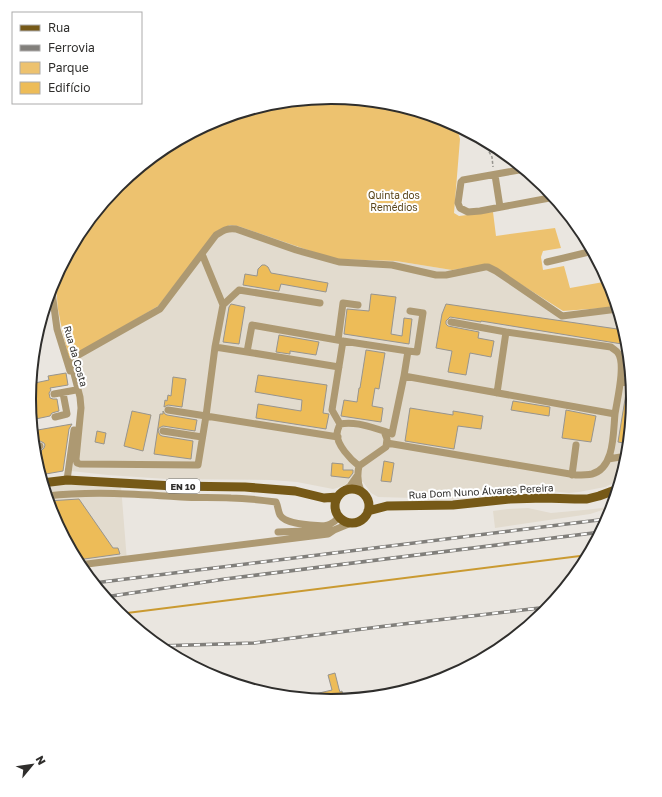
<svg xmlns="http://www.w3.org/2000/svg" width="662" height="797" viewBox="0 0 662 797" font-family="'Golos Text',sans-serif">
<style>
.built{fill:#e2dbce}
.green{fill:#edc26f}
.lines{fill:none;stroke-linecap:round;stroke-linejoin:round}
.stream{stroke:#ca9a31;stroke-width:2}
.building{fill:#edbc58;stroke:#97948e}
.path{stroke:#94928d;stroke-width:1.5;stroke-dasharray:3 2;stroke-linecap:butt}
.minor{stroke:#ad9972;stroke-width:7}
.major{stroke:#765917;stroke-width:9}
.rail-casing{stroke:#817f7b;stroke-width:3.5}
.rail{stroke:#fff;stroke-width:2;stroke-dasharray:6;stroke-linecap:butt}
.labels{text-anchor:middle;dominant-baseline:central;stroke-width:4;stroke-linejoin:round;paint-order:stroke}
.shield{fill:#fff;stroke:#6d6d6b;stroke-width:1}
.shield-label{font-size:9px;font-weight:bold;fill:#2f2e2c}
.park-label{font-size:10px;fill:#5a461c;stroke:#fff}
.street-label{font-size:10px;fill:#2f2e2c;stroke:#fff}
.rim{fill:none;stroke:#2f2e2c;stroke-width:2}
</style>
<rect width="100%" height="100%" fill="#eae6e0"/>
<path class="built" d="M230 225 238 226 352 261H396L452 270 490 265 561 313 617 307 627 340 633 399 627 458 620 480 605 487 579 492 569 493 533 489 520 490 483 494 449 499 378 497 371 493 363 482 351 479 345 485 337 488 333 489 297 482 272 480 167 479 108 475 71 471 79 408 69 359 218 231Z
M55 484 121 486 127 561 80 566 52 514 43 486Z
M613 504 612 507 590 514 495 528 493 511 508 509 528 508 551 513 584 510 602 508Z"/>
<path class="green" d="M331 97 390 102 410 108 411 113 442 122H451L456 125 460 139 454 213 459 216 493 212 496 236 555 228 561 248 543 251 541 257 543 270 564 266 570 288 609 281 617 307 563 311 489 264 452 270 396 261 334 259 238 226 230 225 217 231 158 306 69 359C65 342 61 326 58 309 57 299 57 290 53 281L80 231 118 185 163 147 216 119 272 102Z"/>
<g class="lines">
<path class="stream" d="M119 614 588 555"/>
</g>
<path class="building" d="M262 265H265L268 267 271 273 328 283 326 292 281 284 279 291 243 285 245 274 257 276 258 269Z
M371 294 396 297 391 334 402 336 404 318 412 319 409 344 344 334 347 309 369 311Z
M231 304 245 307 239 344 223 342 229 307Z
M446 304 624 330 628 345 481 321V322L450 317 446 321V324L448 326 479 332 478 338 494 341 491 357 470 353 466 375 448 372 452 351 436 348 442 314Z
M279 335 319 342 316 355 290 351V354L276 352Z
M366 350 385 353 379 389 375 388 372 406 383 408 381 422 341 416 344 400 357 402 359 388H360Z
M66 373 68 385 50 388 51 390 49 393 50 398 53 399H57L59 411 52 413 50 416 31 420 29 398 30 384 49 380 48 376Z
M258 375 327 385 323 413 329 414 326 429 256 418 258 404 301 411 302 400 255 392Z
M173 377 186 379 182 407 168 405 164 407 165 400 167 401 168 395 171 396Z
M627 387 632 388 633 399 629 444 618 442Z
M513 401 550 407 549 416 511 410Z
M410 408 453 415V411L483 416 481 429 458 426 454 449 405 441Z
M566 410 596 416 591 442 562 438Z
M132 411 151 415 143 451 124 446Z
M163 411 165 414 167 415 197 420 195 431 163 426 159 428 158 431 160 435 162 436 193 441 191 459 154 454 160 414H163Z
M72 424 69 429 63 471 40 475 34 453 42 452 41 451 44 448 45 445 44 443 40 441 33 442 32 431Z
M97 431 106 433 104 444 95 442Z
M384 461 394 463 391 482 381 481Z
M332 463 343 464V470H353V473L349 478 331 476Z
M79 499 113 548H118L120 554 77 560 52 514 48 501Z
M335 673 339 689 340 692 342 691 343 697 342 698V699L331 700 303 698 302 697 332 690 328 675Z"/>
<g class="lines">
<path class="path" d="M488 142V150L492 157 493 167"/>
<path class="minor" d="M425 113 435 116
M525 169 463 180 461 182 458 203 460 208 468 212 480 211 555 197
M495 175 500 207
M202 254 223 305
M547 262 593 251
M51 285 57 329 70 371
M451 322 506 332 611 347C613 349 617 351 618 353 626 364 617 400 615 414
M338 340 343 303 358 305
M215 347 223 305 239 290 320 303
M408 351 417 352 423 313 410 311
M247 352 215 347 206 416 338 437
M339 367 247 352 252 325 343 341
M621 381 631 383
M497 393 506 332
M54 394 76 390
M168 410 206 416 198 465 80 464 77 463 76 459 81 408 80 397 72 366V361L75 357 160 309 216 235C224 230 227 228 236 229L296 250 339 262 392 265 436 275H446L485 267H488L496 271 562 316 618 309
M55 417 67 414 63 393
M340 424 332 410 343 341 408 351 404 376
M163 431 202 437
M384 431 392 434 393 429 404 376 615 414C613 432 615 468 592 474 587 475 581 475 576 475L387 443
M34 447 40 446
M608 459 627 456
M359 466C350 459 337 445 337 434 337 430 339 427 340 424 355 421 370 427 384 431L387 439 386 447 359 466C357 475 357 482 361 491
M572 475 576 445
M67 480 74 430
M343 491 350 486 357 476
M47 496C91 491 137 494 181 497 198 498 214 497 231 498 246 498 261 500 276 502 278 506 278 511 280 515 286 525 312 525 323 526
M318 526C328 526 333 524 339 517
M278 532 334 530 351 523
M79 565 328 534 334 530"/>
<path class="major" d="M42 483 67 480 174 486 245 487 295 491 324 498 337 497
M335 506a17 17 0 1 1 34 0a17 17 0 1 1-34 0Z
M368 511 387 506 453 505 510 499 544 498 575 499H587L599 496 618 489"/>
<defs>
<path id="rail" d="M94 583 607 519
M105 597 225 579 601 532
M158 646 254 643 386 626 548 607"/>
</defs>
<use href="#rail" class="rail-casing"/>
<use href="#rail" class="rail"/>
</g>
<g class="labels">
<rect class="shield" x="166" y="479" width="34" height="14" rx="3"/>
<g class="shield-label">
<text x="183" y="486">EN 10</text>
</g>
<g class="park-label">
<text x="394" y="195">Quinta dos<tspan x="394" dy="12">Remédios</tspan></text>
</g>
<g class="street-label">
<text transform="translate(76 356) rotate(74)">Rua da Costa</text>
<text transform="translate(481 491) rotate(-3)">Rua Dom Nuno Álvares Pereira</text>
</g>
</g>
<path d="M0 0H662V797H0ZM36 399a295 295 0 1 1 590 0a295 295 0 1 1-590 0Z" fill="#fff" fill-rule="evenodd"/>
<path class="rim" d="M36 399a295 295 0 1 1 590 0a295 295 0 1 1-590 0Z"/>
<rect x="12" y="12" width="130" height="92" fill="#ffffff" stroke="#acabab"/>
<rect x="20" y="25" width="20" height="6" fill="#765917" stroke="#acabab"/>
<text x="48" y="32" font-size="12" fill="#2f2e2c">Rua</text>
<rect x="20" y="45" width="20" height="6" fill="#817f7b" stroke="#acabab"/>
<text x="48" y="52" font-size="12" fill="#2f2e2c">Ferrovia</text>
<rect x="20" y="62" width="20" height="12" fill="#edc26f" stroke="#acabab"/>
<text x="48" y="72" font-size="12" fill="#2f2e2c">Parque</text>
<rect x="20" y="82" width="20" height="12" fill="#edbc58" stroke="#acabab"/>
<text x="48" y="92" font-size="12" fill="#2f2e2c">Edifício</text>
<g transform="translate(32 765) rotate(61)" stroke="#ffffff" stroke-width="3" paint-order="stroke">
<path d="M0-3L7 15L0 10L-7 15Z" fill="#2f2e2c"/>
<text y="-6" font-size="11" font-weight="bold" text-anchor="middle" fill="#2f2e2c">N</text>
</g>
</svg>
